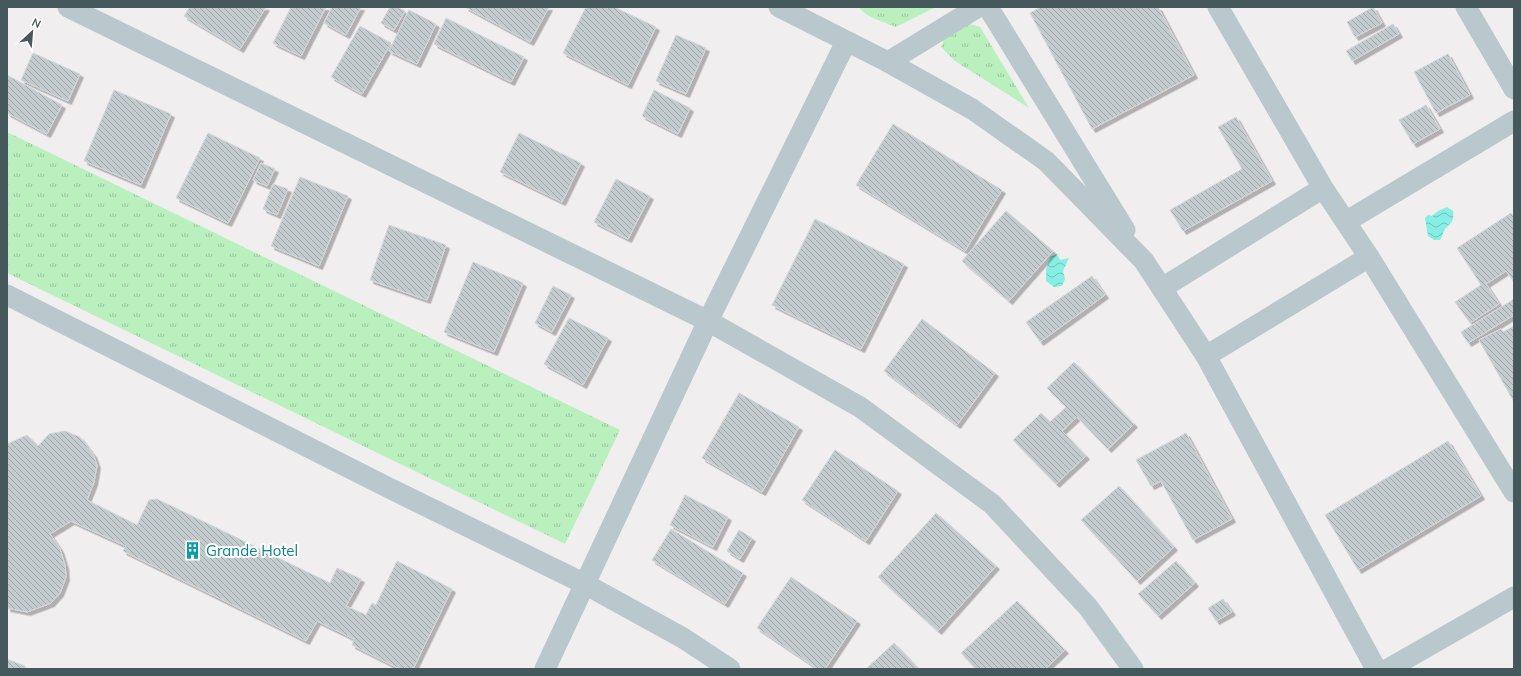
<svg xmlns="http://www.w3.org/2000/svg" width="1521" height="676" viewBox="0 0 1521 676" font-family="Mulish,sans-serif">
<style>
.grass{fill:url(#grass-tufts)}
.water{fill:url(#water-waves)}
.building{fill:url(#building-back-hatch);stroke:#d2d7da;filter:url(#shadow)}
.lines{fill:none;stroke-linecap:round;stroke-linejoin:round}
.minor{stroke:#b9c8cc;stroke-width:21}
.labels{text-anchor:middle;dominant-baseline:central;stroke-width:4;stroke-linejoin:round;paint-order:stroke}
.culture-label{font-size:15px;fill:#0d838f;stroke:#fff;text-anchor:start}
</style>
<defs>
<pattern id="grass-tufts" width="24" height="20" patternUnits="userSpaceOnUse"><rect width="24" height="20" fill="#baf0be"/><path d="M3 7l-1-3M5 7V3M7 7l1-3M15 17l-1-3M17 17v-4M19 17l1-3" fill="none" stroke="#99c59e"/></pattern>
<pattern id="water-waves" width="16" height="10" patternUnits="userSpaceOnUse"><rect width="16" height="10" fill="#86eee3"/><path d="M0 5q4-4 8 0t8 0" fill="none" stroke="#6fc4bb"/></pattern>
<pattern id="building-back-hatch" width="6" height="6" patternUnits="userSpaceOnUse"><rect width="6" height="6" fill="#c4cbce"/><path d="M-1 5l2 2M0 0l6 6M5-1l2 2" fill="none" stroke="#a1a8aa"/></pattern>
<filter id="shadow"><feDropShadow dx="3.5" dy="3.5" stdDeviation="0" flood-color="#0004"/></filter>
</defs>
<rect width="100%" height="100%" fill="#f1eeef"/>
<path class="grass" d="M859 7H936L896 27C884 22 866 18 859 7Z
M964 22 980 27 1029 108 955 61 941 47 947 32Z
M7 132 620 430 565 544 7 273Z"/>
<path class="water" d="M1447 207 1453 211C1454 221 1452 222 1446 228 1443 231 1443 236 1440 240H1434L1428 236 1425 218 1428 215 1432 216 1438 211Z
M1057 254 1060 260 1069 258 1063 271 1065 279 1062 286 1054 287 1046 281V270L1050 257Z"/>
<path class="building" d="M190 7H266L240 49 184 16Z
M291 7H326L301 56 273 43Z
M332 7H361L346 35 324 23Z
M390 7H397L405 11 394 30 381 23Z
M465 7H549L530 42Z
M586 7H614L656 27 628 85 563 53Z
M1041 7H1158L1194 75 1092 129 1030 13Z
M1373 7 1382 23 1355 37 1347 22Z
M409 10 436 24 417 64 389 51Z
M446 18 524 57 511 82 434 44Z
M1393 24 1399 34 1352 61 1346 51Z
M360 26 391 43 362 94 331 77Z
M676 35 706 48 686 94 656 81Z
M33 53 80 74 68 101 21 80Z
M1448 54 1470 95 1436 113 1414 72Z
M7 75 62 105 47 134 7 113Z
M114 90 171 114 141 185 84 161Z
M654 90 690 108 678 134 642 116Z
M1426 105 1440 129 1413 144 1399 120Z
M1236 117 1272 181 1183 231 1170 210 1242 169 1218 127Z
M893 124 1002 190 965 251 856 185Z
M208 133 260 158 228 223 176 198Z
M519 133 581 163 562 202 500 172Z
M261 163 275 169 267 186 253 180Z
M300 177 348 196 319 266 271 246Z
M616 179 650 196 628 239 594 222Z
M273 184 288 189 277 215 263 209Z
M1006 211 1053 251 1009 301 962 261Z
M1511 213 1514 217V282L1506 271 1486 284 1499 304 1470 323 1455 302 1481 285 1457 248Z
M815 219 904 264 861 349 772 305Z
M389 225 446 245 427 300 370 280Z
M473 262 523 283 494 352 444 332Z
M1092 276 1105 295 1040 342 1026 322Z
M553 286 571 295 552 332 535 323Z
M1514 299V315L1468 343 1461 332Z
M569 318 608 338 583 385 544 364Z
M922 319 995 373 957 425 884 371Z
M1514 326V402L1479 340 1501 329 1503 332Z
M1074 362 1134 424 1108 449 1077 417 1062 431 1086 456 1056 484 1013 440 1041 413 1050 422 1066 407 1047 388Z
M739 393 799 427 762 492 702 458Z
M65 431 80 437 93 454 97 465 94 482 87 500 137 525 149 500 157 499 330 583 337 568 361 579 346 606 366 615 372 603 376 605 397 561 452 589 413 669H400L352 645 354 639 317 621 306 641 123 551 126 546 71 521 50 534 60 549 65 565 66 577 60 593 51 603 27 612 7 608V444L27 435 38 446 49 434Z
M1186 433 1232 519 1193 540 1161 481 1151 486 1136 460Z
M1448 441 1481 496 1358 570 1325 515Z
M835 450 898 491 866 541 802 500Z
M1119 486 1174 547 1137 581 1081 520Z
M685 495 728 517 713 547 670 525Z
M936 513 996 566 938 631 878 577Z
M671 529 743 573 725 604 652 560Z
M739 530 752 538 740 559 727 551Z
M1176 561 1195 583 1158 616 1138 594Z
M791 577 857 621 825 669H818L757 628Z
M1223 599 1232 612 1216 621 1208 608Z
M1017 601 1065 650 1045 669H976L961 653Z
M894 643 919 669H866Z
M7 659 25 666 24 669H7Z"/>
<g class="lines">
<path class="minor" d="M68 7 708 321 860 407 992 504 1088 607 1133 669
M779 7 888 62 972 109 1046 161 1144 261 1206 356 1376 669
M988 7 1125 230
M1218 7 1323 188 1369 257 1514 492
M1466 7 1514 89
M888 62 978 7
M1347 221 1514 121
M1162 288 1323 188
M7 295 387 487 585 584 683 638 730 669
M1206 356 1369 257
M545 669 708 321 846 42
M1388 669 1514 597"/>
</g>
<defs>
<symbol id="building-bare" viewBox="-9 -9 18 18"><path d="M-4-6H4V6H1V3H-1V6H-4ZM-2.5-4.3h1.7v1.8h-1.7ZM.8-4.3h1.7v1.8H.8ZM-2.5-1h1.7V.8h-1.7ZM.8-1h1.7V.8H.8Z" fill="#0f9aa8" stroke="#fff" stroke-width="2.5" paint-order="stroke"/></symbol>
</defs>
<g fill-rule="evenodd">
<use href="#building-bare" x="180" y="538" width="25" height="25"/>
</g>
<g class="labels">
<g class="culture-label">
<text x="206" y="550">Grande Hotel</text>
</g>
</g>
<rect width="1521" height="676" fill="none" stroke="#45585c" stroke-width="16"/>
<g transform="translate(32 32) rotate(26)" stroke="#ffffff" stroke-width="3" paint-order="stroke">
<path d="M0-3L7 15L0 10L-7 15Z" fill="#45585c"/>
<text y="-6" font-size="11" font-weight="bold" text-anchor="middle" fill="#45585c">N</text>
</g>
</svg>
